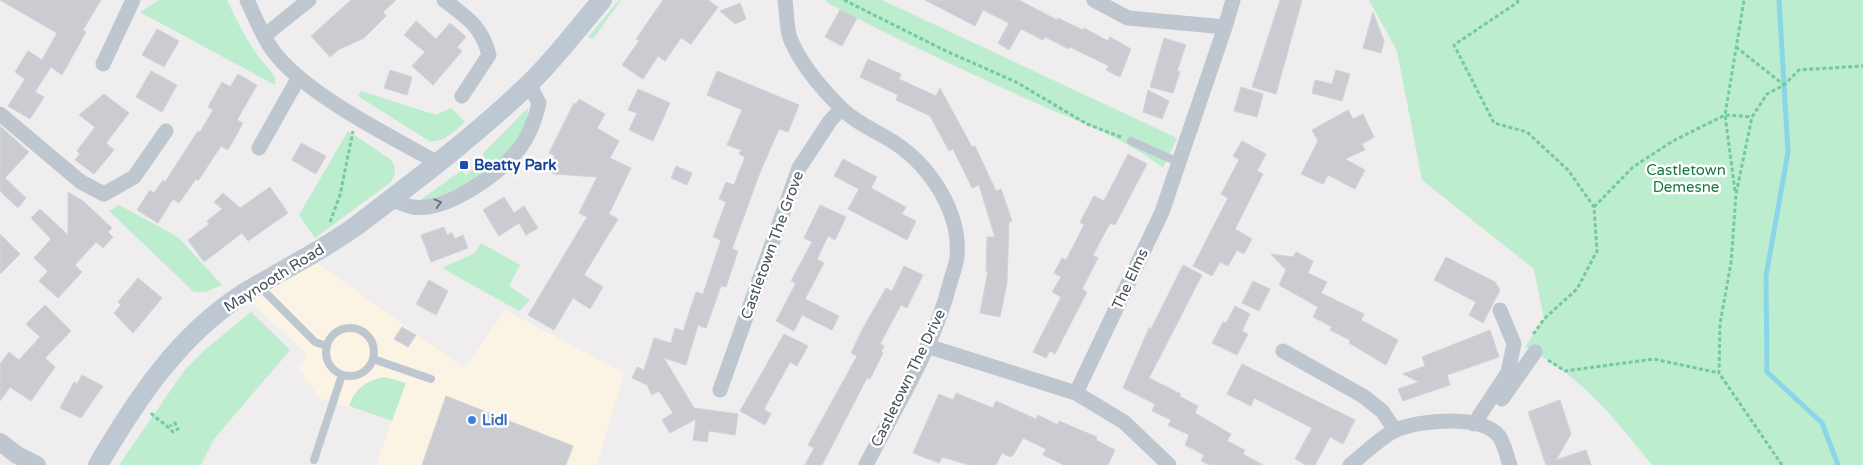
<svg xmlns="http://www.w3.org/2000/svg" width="1863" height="465" viewBox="0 0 1863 465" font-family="'Varela Round',sans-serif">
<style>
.commercial{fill:#fbf4e5}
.green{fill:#bbedce}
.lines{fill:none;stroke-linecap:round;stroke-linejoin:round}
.stream{stroke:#8ad6e9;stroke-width:5}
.building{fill:#caccd2;stroke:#d1d3d8}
.path{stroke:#75c99e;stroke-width:3;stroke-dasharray:4 2.5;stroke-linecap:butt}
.service{stroke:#bec7cf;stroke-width:8}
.minor{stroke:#bec7cf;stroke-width:15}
.tertiary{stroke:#bec7cf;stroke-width:18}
.secondary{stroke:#bec8d3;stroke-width:20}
.oneway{stroke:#6a747c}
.transit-dot{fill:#1a4fb4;stroke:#fff;stroke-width:2}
.shop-dot{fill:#3f7fe0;stroke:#fff;stroke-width:2}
.labels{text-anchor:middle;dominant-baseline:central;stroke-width:5;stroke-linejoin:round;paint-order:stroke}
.transit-label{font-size:15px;font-weight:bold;fill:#164399;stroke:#fff;text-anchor:start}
.park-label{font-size:15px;fill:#197847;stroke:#fff}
.street-label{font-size:15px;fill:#465059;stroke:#fff}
.shop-label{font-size:15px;font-weight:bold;fill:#366cbe;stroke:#fff;text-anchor:start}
</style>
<rect width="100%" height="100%" fill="#efeded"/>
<path class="commercial" d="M309 257 464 368 505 310 624 373 597 465H376L392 421 319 398 298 367 308 355 243 295Z"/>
<path class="green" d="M159 0H227C238 24 249 45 265 65 271 71 277 77 275 85L140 12Z
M619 0H621L593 39 588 37Z
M825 0H882L1177 138 1163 168C1121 135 1068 118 1020 96 956 67 893 37 831 5Z
M1369 0H1863V465H1652C1612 415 1582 377 1525 347L1544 319 1534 269 1422 180 1397 51Z
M361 91 436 115 451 108 465 122C453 132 444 143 429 141L358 96Z
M528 108C528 113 527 119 526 124 514 159 455 198 419 201L462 170 466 175 485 158 483 154 486 150Z
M348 131 390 159C397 168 396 173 391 182L315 238 299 215Z
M119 205 178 237 222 285 205 292H194L109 211Z
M481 243 520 265 509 286 530 300 519 311 442 268 475 253Z
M251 312 290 350 214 439 201 465H119L184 371 207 348Z
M385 377 406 383 392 421 349 406C355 388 367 380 385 377Z"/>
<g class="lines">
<path class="stream" d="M1779 0 1788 152 1766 276 1767 372 1822 423 1838 465"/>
</g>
<path class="building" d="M0 0H101L83 30 86 32 62 75 51 67 35 92 44 97 30 119 8 106 25 79 15 72 28 51 42 60 57 33Z
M351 0H396L383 12 386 16 364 38 338 50 330 57 311 36Z
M663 0H708L718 7 691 44 681 38 665 61 658 56 643 79 622 65 639 41 636 39Z
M925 0H1019L1057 20 1058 18 1083 30 1084 28 1108 41 1110 37 1131 49 1120 77 1106 70 1109 66 1070 47 1069 49 1045 37 1043 40 1021 29 1009 50 998 43 1009 23 983 10 975 26Z
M1280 0H1302L1276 94 1252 87Z
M740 3 746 19 735 24 720 11Z
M840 10 857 18 842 46 825 37Z
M1373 12 1384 41 1381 53 1363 48Z
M416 21 436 39 450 23 466 37 457 47 462 51 433 85 412 66 425 52 404 35Z
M157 29 179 41 164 67 142 55Z
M1164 38 1186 45 1177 71 1180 72 1173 93 1150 87Z
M868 59 901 74 899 79 936 96 940 88 972 147 975 146 996 191 1001 189 1012 221 1009 222 1007 283 1000 317 980 313 988 271H986L987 237H995L979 185 972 188 953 149 949 151 930 116 896 100 898 95 860 77Z
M390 70 412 77 407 95 384 88Z
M1336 70 1350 74 1342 101 1312 93 1315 80 1332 84Z
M151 71 177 85 162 112 136 97Z
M717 71 799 105 788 132 779 129 759 175 732 249 738 251 726 287 721 286 706 328 698 325 686 365 664 358 694 408 738 414 735 435 709 431 707 442 693 440 696 419 670 433 662 420 673 413 659 391 652 395 647 385 632 378 637 367 644 370 654 338 671 343 675 328 683 331 696 292 703 294 721 240 713 237 726 202 719 199 726 182 734 185 745 157 739 154 741 150 727 145 742 110 707 95Z
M238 74 257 85 237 120 243 123 228 150 221 146 198 181 196 179 179 203 173 199 158 223 137 210 150 190 154 193 163 180 165 182 198 131 200 132 213 110 208 107 222 82 230 87Z
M1241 87 1263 94 1257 117 1234 111Z
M638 89 670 103 653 141 629 130 637 113 628 110Z
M1148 90 1169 101 1162 119 1143 112Z
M104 94 129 113 106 143 114 150 94 174 75 160 80 154 77 151 95 127 79 115Z
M579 99 605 114 597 128 619 141 610 158 631 168 609 214 618 219 584 275 603 287 590 309 573 298 554 330 528 315 587 217 579 213 597 177 554 174 547 170 555 156 549 153 574 103 576 104Z
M1348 110 1353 119 1363 114 1374 137 1362 144 1365 150 1345 159 1365 170 1355 189 1328 175 1323 184 1301 174 1318 141 1312 130Z
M0 126 29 152 5 178 26 198 18 208 0 191Z
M1242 141 1266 154 1257 171 1263 174 1235 229 1252 239 1244 254 1237 250 1228 266 1220 262 1212 276 1193 266 1228 198 1221 194 1239 160 1233 156Z
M301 143 326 156 316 174 292 160Z
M1128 154 1147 164 1115 225 1110 223 1093 255 1098 258 1082 289 1087 292 1055 354 1050 351 1046 358 1033 352 1061 297 1052 292 1061 277 1054 273 1062 258 1066 260 1084 225 1080 222 1094 196 1104 201Z
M843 159 877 177 871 188 906 207 902 214 916 221 907 240 848 209 859 189 834 176Z
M676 166 692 173 687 185 671 178Z
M270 187 288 213 248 241 242 233 204 262 188 240 209 224 207 221 222 209 214 202 223 193 240 208Z
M68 192 83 201 112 228 108 232 113 237 103 248 96 242 75 265 82 272 58 298 39 281 48 271 34 258 51 239 31 218 40 209 68 235Z
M504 197 514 213 524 206 538 228 526 235 519 223 499 236 483 210Z
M820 205 846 217 835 240 828 236 817 259 824 263 805 299 839 316 832 330 802 315 794 331 776 321 796 283 791 281 812 242 804 238Z
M444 227 447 235 452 233 455 239 463 235 468 248 431 262 421 235Z
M0 234 20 254 0 274Z
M1296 252 1313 261 1308 273 1327 282 1321 293 1364 314 1361 320 1398 340 1386 365 1349 343 1350 340 1330 330 1332 327 1313 317 1318 307 1279 285 1286 270 1271 254 1293 257Z
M1446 257 1495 282 1500 290 1483 323 1469 315 1476 302 1434 280Z
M1183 265 1202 275 1149 378 1181 394 1179 396 1198 406 1195 413 1231 434 1227 441 1245 450 1243 454 1263 465H1209L1201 461 1204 455 1185 445 1189 435 1168 425 1171 420 1152 411 1155 404 1123 388 1149 328 1151 329Z
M904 266 923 275 907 308 901 305 880 344 884 346 881 352 883 353 870 379 867 378 822 465H805L814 448 808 445 857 356 851 353 862 330 886 288 892 291Z
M138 278 162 298 133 333 114 313 121 305 118 302Z
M429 280 448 291 436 315 416 304Z
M1253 281 1270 289 1259 311 1242 303Z
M45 305 71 331 45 358 55 367 31 401 10 387 0 401V364L9 352 19 360 40 337 26 324Z
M1235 306 1250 314 1242 331 1248 334 1237 355 1212 343 1223 322 1226 323Z
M402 327 416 335 408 347 394 339Z
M1490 330 1499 357 1447 375 1450 385 1403 401 1398 389 1419 382 1403 374 1425 366 1422 357Z
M784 334 808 346 797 366 790 362 764 409 771 414 765 425 740 411Z
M1242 364 1355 420 1343 444 1330 437 1315 465H1306L1295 459 1312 428 1254 398 1251 406 1227 394Z
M82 375 103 386 81 418 60 408 74 382 77 384Z
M956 393 993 408 996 401 1036 419 1038 415 1058 425 1059 421 1097 437 1096 440 1115 450 1108 465H1064L1043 455 1046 449 1023 438 1014 454 1011 457 1002 453 996 465H969L942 457 939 463 913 453 939 394 953 400Z
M446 396 573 446 566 465H422Z
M1560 400 1571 434 1556 460 1586 450 1591 465H1546L1528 412Z"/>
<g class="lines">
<path class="path" d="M844 0 946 51 1016 82 1087 124 1121 137
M1517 0 1518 2 1454 45 1494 123 1527 132 1568 170 1594 207 1597 251 1577 289 1544 319 1532 336
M1736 47 1784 85
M1735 191 1725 115 1744 0
M1594 207 1633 167 1673 141 1725 115 1752 117
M330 222 340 195 353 131
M1548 360 1565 371 1654 359 1719 373
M151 413C159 421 167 425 173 432L178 429 175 423 170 426
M1782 465 1719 373 1720 324 1731 263 1736 194 1752 117 1767 94 1784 85 1799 70 1863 66"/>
<path class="service" d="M1131 141 1180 163
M259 286 315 342 327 346
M326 352a24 24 0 1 1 48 0a24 24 0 1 1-48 0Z
M373 359 431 379
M314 460 342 375"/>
<path class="minor" d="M247 0C256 19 264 41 278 57 313 98 390 136 438 163
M444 0C466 17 482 26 489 55L462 96
M785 0C787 12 786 26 790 38 800 63 822 89 841 108 857 124 877 131 895 143 931 167 961 213 957 257 956 266 952 275 950 283 934 347 896 406 866 465
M1094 0 1128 18 1225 27
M264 36 309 0
M103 64 133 0
M0 114 81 182 104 194 134 177 166 131
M259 148 299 77
M391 199C398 202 406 206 413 207 447 212 499 174 519 149 530 135 535 120 539 103L529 84
M927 346 1076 393 1124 422 1169 465
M1283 351 1363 396 1382 411 1395 430
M720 390 799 168 830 121 841 109
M1076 393 1162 212 1225 27 1233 0
M1502 399 1535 352
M1474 424 1508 372 1514 344 1500 310
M1350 465C1363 455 1382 436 1396 430 1419 420 1481 414 1499 436 1504 443 1507 457 1510 465"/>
<path class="tertiary" d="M0 442 17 455 37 465"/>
<path class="secondary" d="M98 465C136 400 178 336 243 294 280 271 320 252 356 226 415 181 475 136 528 85 555 59 578 28 602 0"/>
</g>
<defs><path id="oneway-chevron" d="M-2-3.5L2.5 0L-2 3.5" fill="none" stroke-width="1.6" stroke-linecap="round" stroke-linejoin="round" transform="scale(1.25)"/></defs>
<use class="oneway" href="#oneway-chevron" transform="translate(438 203) rotate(-15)"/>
<rect class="transit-dot" x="459" y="160" width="10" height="10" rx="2.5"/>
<circle class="shop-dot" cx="472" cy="420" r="5"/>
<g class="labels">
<g class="transit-label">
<text x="474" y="165">Beatty Park</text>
</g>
<g class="park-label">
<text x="1686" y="170">Castletown<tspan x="1686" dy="17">Demesne</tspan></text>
</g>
<g class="street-label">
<text transform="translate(772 245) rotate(-70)">Castletown The Grove</text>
<text transform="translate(274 278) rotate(-32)">Maynooth Road</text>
<text transform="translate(1130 279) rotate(-65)">The Elms</text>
<text transform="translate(908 378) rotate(-64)">Castletown The Drive</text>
</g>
<g class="shop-label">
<text x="482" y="420">Lidl</text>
</g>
</g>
</svg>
